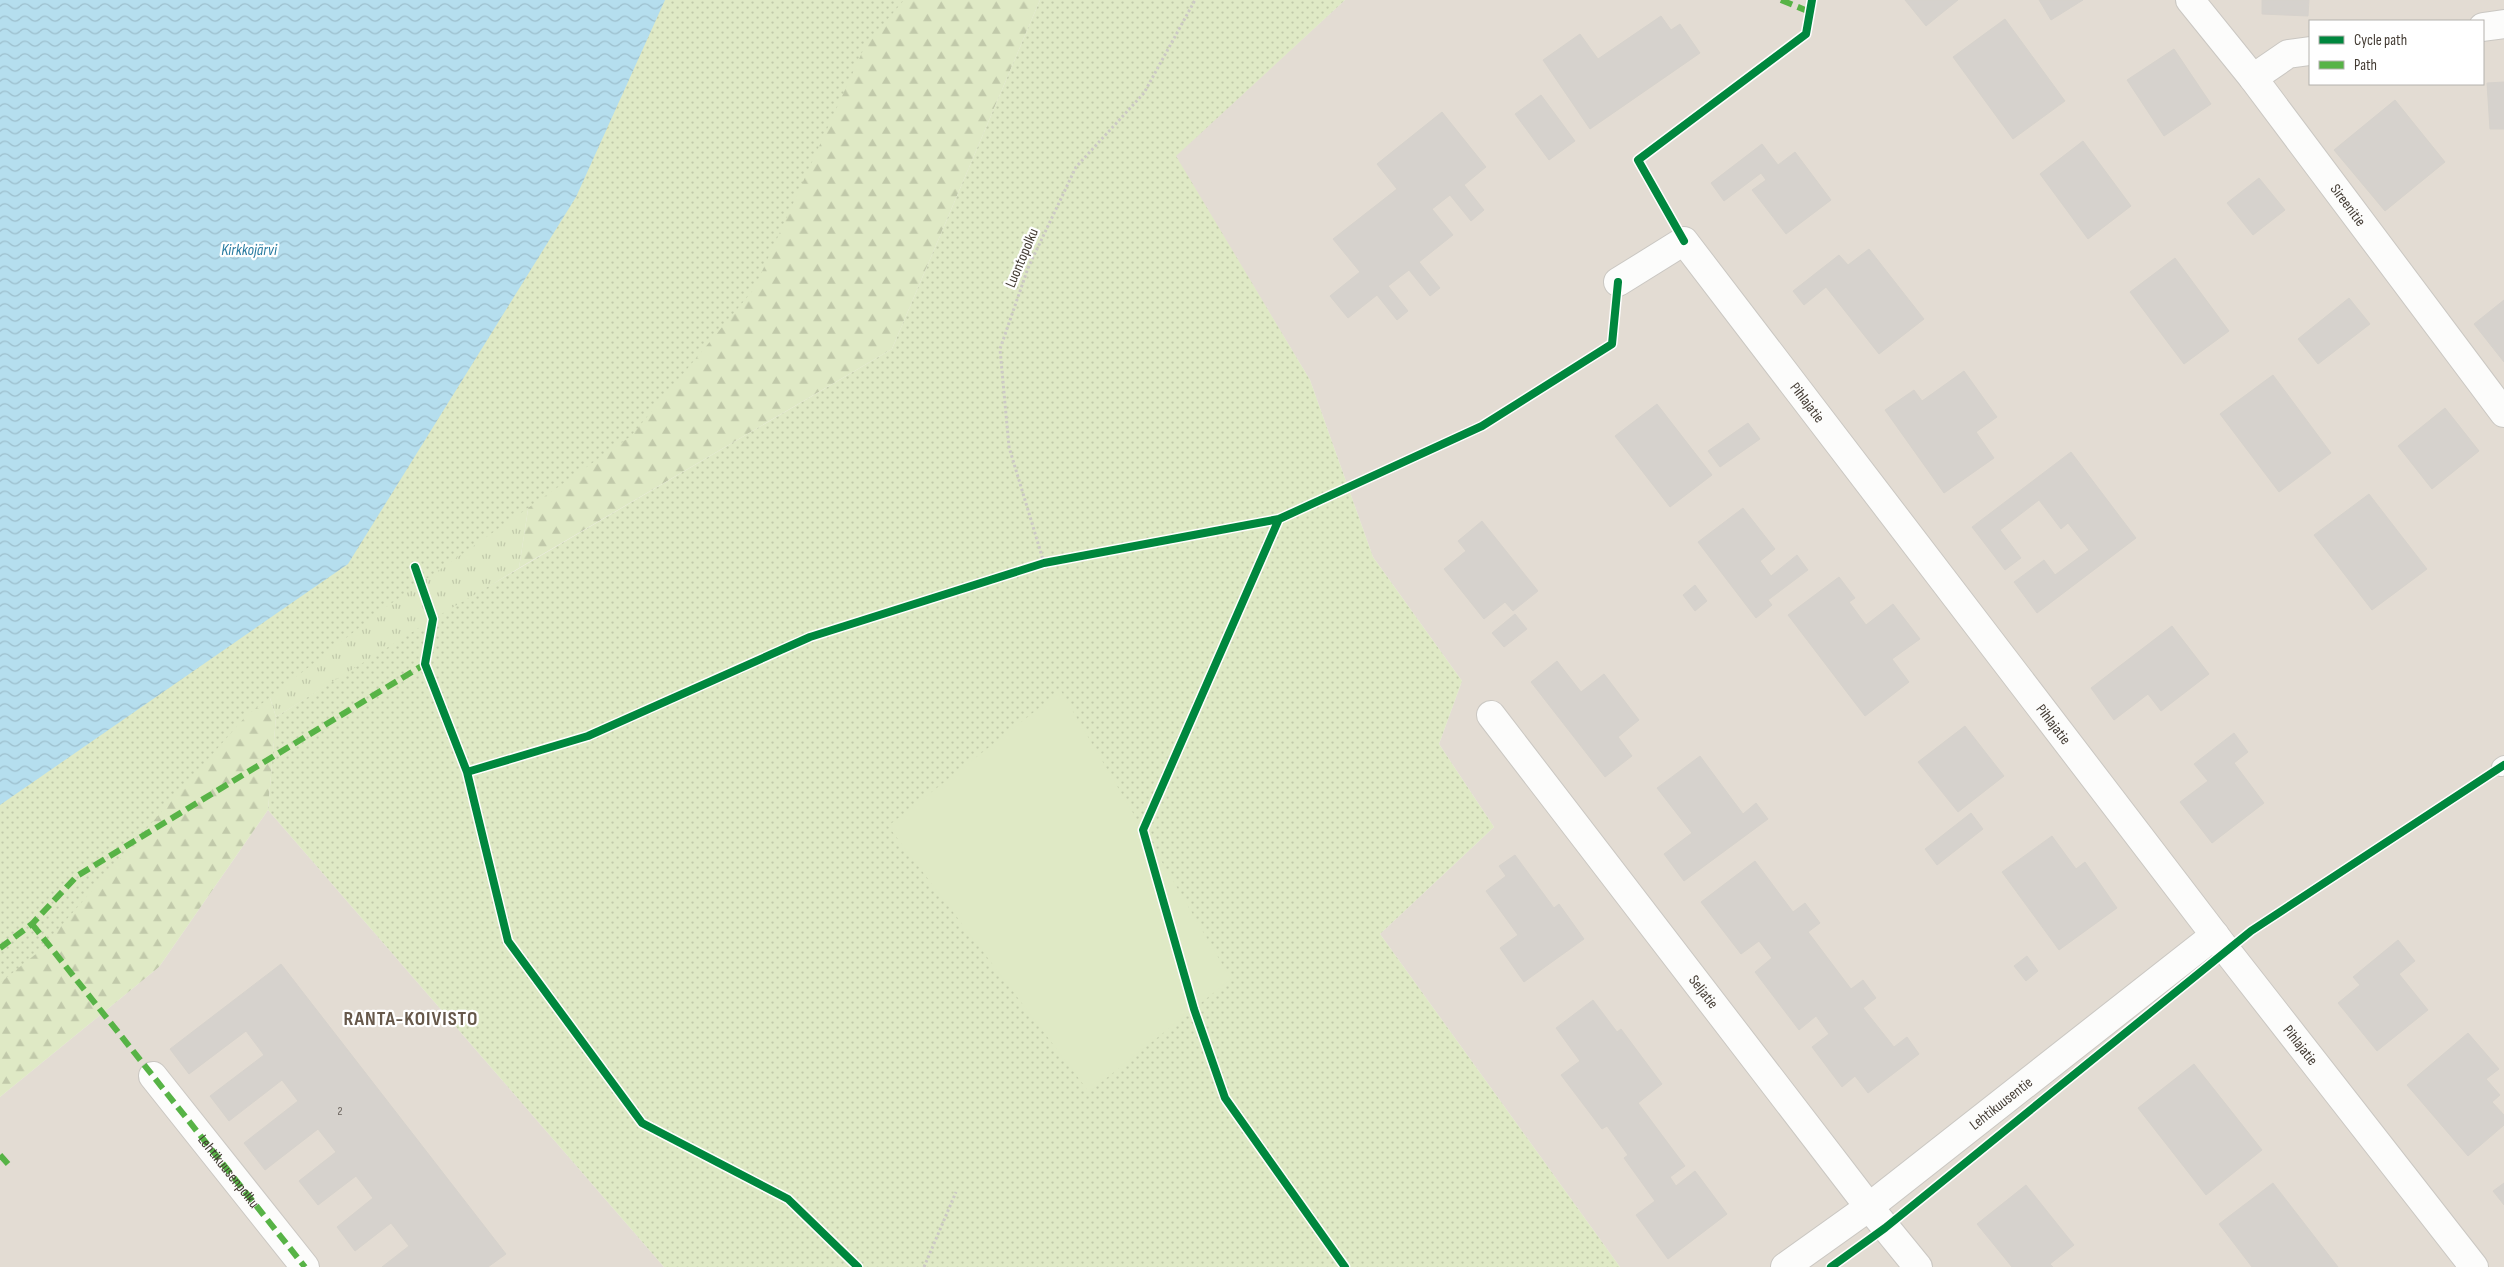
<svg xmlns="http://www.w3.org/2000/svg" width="2504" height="1267" viewBox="0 0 2504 1267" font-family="'Sofia Sans Condensed',sans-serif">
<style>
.residential{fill:#e3dcd3;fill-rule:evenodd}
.grass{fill:url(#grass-tufts)}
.forest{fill:url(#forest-firs)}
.park{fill:url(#park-dots)}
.pitch{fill:#dfe9c5}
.water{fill:url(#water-waves)}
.building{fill:#d6d2cd;stroke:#d6d2cc}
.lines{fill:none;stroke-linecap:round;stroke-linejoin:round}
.service-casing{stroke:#cac7c2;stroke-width:20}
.minor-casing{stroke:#cac7c2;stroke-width:30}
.path{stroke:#ccc9c5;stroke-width:3;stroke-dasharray:2.5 2.5;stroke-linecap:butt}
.service{stroke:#fcfcfb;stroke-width:18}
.minor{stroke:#fcfcfb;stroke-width:28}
.quiet{stroke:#57b346;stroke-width:6;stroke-dasharray:12 6;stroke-linecap:butt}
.cycleway-casing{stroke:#fff;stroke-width:11}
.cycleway{stroke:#00873e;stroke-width:8}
.labels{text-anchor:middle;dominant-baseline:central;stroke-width:4.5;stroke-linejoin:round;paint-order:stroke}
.number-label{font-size:12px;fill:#69625b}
.street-label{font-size:15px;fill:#433b33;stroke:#fff}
.water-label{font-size:16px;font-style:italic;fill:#287ba0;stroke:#fff}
.district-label{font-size:20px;font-weight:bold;letter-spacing:1px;fill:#66584a;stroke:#fff}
</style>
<defs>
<pattern id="grass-tufts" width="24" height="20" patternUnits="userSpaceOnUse" patternTransform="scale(1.25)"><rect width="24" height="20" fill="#dfe9c5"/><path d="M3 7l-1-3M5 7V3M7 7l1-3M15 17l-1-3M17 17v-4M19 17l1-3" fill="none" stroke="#c1c9aa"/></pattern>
<pattern id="forest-firs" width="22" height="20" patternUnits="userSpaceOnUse" patternTransform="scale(1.25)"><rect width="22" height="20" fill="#dfe9c5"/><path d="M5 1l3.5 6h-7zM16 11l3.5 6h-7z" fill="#c1c9aa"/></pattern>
<pattern id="park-dots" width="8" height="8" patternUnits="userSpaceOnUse" patternTransform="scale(1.25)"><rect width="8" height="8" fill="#dfe9c5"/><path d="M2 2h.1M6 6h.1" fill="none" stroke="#c1c9aa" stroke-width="1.8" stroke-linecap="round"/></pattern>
<pattern id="water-waves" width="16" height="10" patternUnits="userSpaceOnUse" patternTransform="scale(1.25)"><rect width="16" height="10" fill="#b5deee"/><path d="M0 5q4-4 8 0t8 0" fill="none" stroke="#9dbfcd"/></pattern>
</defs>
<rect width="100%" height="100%" fill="#eeebe6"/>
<path class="residential" d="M1345 0H2504V1267H1620L1380 934 1494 827 1439 744 1462 681 1373 557 1310 380 1175 156ZM2310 21H2483V84H2310Z
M268 810 664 1267H0V1097L159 967Z"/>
<path class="grass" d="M576 197 519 568 276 717 249 632Z"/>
<path class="forest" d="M665 0H1040L892 349 519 568 576 197Z
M249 632 276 717 268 810 159 967 0 1097V805Z"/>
<path class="park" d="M0 0H904L865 46 754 289 631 436 382 610 246 716 37 953 0 983Z
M1040 0H1345L1176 156 1310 380 1373 557 1462 681 1439 744 1494 827 1380 934 1620 1267H664L268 810 276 717 433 619 892 349Z"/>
<path class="pitch" d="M1061 691 1231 979 1089 1092 888 826Z"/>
<path class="water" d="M0 0H665L576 197 348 564 0 805Z"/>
<path class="building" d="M1905 0H1958L1926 26Z
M2039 0H2083L2051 20Z
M2262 0H2309L2308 16 2262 14Z
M1661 16 1671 30 1680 24 1700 53 1590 129 1543 60 1580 34 1598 59Z
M2005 19 2065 101 2013 139 1953 57Z
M2174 49 2211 104 2164 136 2127 80Z
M2504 82V129H2490L2487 83Z
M1541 95 1575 141 1549 160 1515 114Z
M2395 100 2445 162 2385 211 2334 150Z
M1442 112 1486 167 1464 185 1484 210 1471 221 1450 195 1432 209 1453 235 1419 262 1440 288 1430 296 1409 270 1388 286 1408 311 1397 320 1377 295 1348 318 1330 296 1360 272 1333 239 1397 189 1377 164Z
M2083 141 2131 206 2088 239 2040 174Z
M1762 144 1778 165 1795 152 1831 200 1786 234 1752 190 1766 180 1761 173 1724 201 1711 183Z
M2259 178 2285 210 2253 235 2227 203Z
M1869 249 1924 319 1879 354 1826 287 1804 305 1793 291 1839 255 1848 265Z
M2175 258 2229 331 2184 364 2130 292Z
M2349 298 2370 324 2318 364 2298 339Z
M2504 300V362L2474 324Z
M1964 371 1997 417 1976 432 1994 458 1944 493 1885 410 1914 390 1922 401Z
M2273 375 2331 453 2279 492 2220 414Z
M1657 404 1712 475 1670 507 1615 436Z
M2445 408 2479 451 2432 489 2398 446Z
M1748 423 1760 439 1720 467 1708 451Z
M2071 452 2136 538 2037 613 2014 582 2044 560 2055 575 2089 550 2068 523 2061 529 2039 500 2000 530 2021 558 2005 570 1972 527Z
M2369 494 2427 569 2372 610 2314 535Z
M1743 508 1775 549 1760 561 1771 576 1797 555 1808 570 1768 600 1772 605 1756 618 1698 542Z
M1482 521 1538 591 1513 611 1505 602 1484 619 1444 569 1466 551 1458 541Z
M1839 577 1855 598 1849 602 1866 625 1893 604 1920 639 1892 659 1909 682 1865 716 1788 615Z
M1695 585 1707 601 1695 611 1683 595Z
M1515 614 1527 629 1504 647 1492 633Z
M2172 626 2209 674 2161 711 2148 694 2114 720 2091 688Z
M1557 661 1581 692 1604 674 1639 720 1618 737 1632 756 1605 777 1531 682Z
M1965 726 2004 776 1958 812 1918 762Z
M2234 733 2248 752 2234 763 2264 803 2212 843 2180 802 2208 781 2194 764Z
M1700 756 1743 814 1756 803 1768 819 1684 881 1664 854 1692 833 1657 788Z
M1971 813 1983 829 1937 865 1925 849Z
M2052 836 2076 869 2085 862 2117 908 2059 950 2002 872Z
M1515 855 1554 908 1559 904 1584 939 1524 982 1500 948 1518 935 1486 891 1506 876 1499 866Z
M1755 861 1793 912 1805 903 1820 923 1808 932 1851 989 1863 980 1876 998 1863 1008 1894 1047 1907 1037 1919 1054 1868 1093 1855 1076 1842 1087 1812 1047 1829 1034 1816 1016 1799 1030 1755 972 1772 958 1759 941 1741 954 1701 902Z
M2398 940 2415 961 2399 974 2428 1010 2377 1051 2338 1003 2360 985 2353 977Z
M2027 956 2038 971 2026 981 2014 966Z
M281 964 506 1254 488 1267H382L409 1246 391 1223 355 1251 337 1227 373 1198 356 1176 318 1205 299 1181 336 1152 318 1129 265 1170 244 1143 298 1101 282 1080 229 1121 210 1096 264 1055 246 1031 189 1074 170 1049Z
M1593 1000 1617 1032 1621 1029 1662 1084 1638 1103 1685 1166 1670 1177 1676 1186 1695 1171 1727 1214 1668 1259 1636 1215 1655 1201 1624 1158 1628 1155 1607 1126 1602 1129 1561 1075 1580 1061 1556 1028Z
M2468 1033 2499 1069 2486 1079 2500 1095 2492 1102 2504 1115V1125L2468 1156 2407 1085Z
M2194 1064 2262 1150 2206 1195 2138 1108Z
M2273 1183 2338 1267H2252L2219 1224Z
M2504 1183V1205L2493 1191Z
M2026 1185 2074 1245 2050 1264 2053 1267H2012L1977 1224Z"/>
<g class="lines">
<defs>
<path id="service" d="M2501 767 2504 765"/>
<g id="minor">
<path id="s1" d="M2190 0 2253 78 2504 413"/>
<path d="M2483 27 2504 24"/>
<path d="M2253 78 2288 54 2310 51"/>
<path id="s2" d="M1618 282 1684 241 2227 951 2474 1267"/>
<path id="s3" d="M1491 715 1869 1207 1918 1267"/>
<path d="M153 1076 305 1267"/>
<path id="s4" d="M1785 1267 1869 1207 2215 935"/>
</g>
</defs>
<use href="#service" class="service-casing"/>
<use href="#minor" class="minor-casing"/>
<path class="path" d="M1044 563 1009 447 1000 349 1028 268 1076 167 1144 93 1195 0
M924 1267 956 1192"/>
<use href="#service" class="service"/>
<use href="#minor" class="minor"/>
<g class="quiet">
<path d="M1781 0 1810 12"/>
<path id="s5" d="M32 924 305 1267"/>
<path d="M0 948 32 924 77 876 425 664"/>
<path d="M0 1155 9 1165"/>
</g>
<defs>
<path id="cycleway" d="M1684 241 1638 160 1806 34 1812 0
M1279 519 1143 830 1194 1009 1225 1098 1345 1267
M415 567 433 619 425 664 467 772 508 941 642 1123 788 1199 858 1267
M467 772 588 736 810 637 1044 563 1279 519 1482 426 1612 344 1618 282
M1831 1267 1885 1228 2251 931 2504 765"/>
</defs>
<use href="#cycleway" class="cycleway-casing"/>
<use href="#cycleway" class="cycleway"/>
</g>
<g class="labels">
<g class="number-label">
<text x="340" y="1111">2</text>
</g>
<g class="street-label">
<text stroke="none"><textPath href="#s1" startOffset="259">Sireenitie</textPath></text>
<text transform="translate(1022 258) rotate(-67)">Luontopolku</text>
<text stroke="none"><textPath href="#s2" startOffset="281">Pihlajatie</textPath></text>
<text stroke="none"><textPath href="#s2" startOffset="686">Pihlajatie</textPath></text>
<text stroke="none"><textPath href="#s3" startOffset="349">Seljatie</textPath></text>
<text stroke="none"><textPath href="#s2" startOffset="1091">Pihlajatie</textPath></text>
<text stroke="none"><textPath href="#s4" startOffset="271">Lehtikuusentie</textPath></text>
<text stroke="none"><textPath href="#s5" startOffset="316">Lehtikuusenpolku</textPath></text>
</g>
<g class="water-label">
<text x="249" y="250">Kirkkojärvi</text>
</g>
<g class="district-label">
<text x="411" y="1019">RANTA-KOIVISTO</text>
</g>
</g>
<rect x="2309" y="20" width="175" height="65" fill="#ffffff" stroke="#b4b1ad"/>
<rect x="2319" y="36" width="25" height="8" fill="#00873e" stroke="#b4b1ad"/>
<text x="2354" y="45" font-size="15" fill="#433b33">Cycle path</text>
<rect x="2319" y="61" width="25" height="8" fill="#57b346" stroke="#b4b1ad"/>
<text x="2354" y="70" font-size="15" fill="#433b33">Path</text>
</svg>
